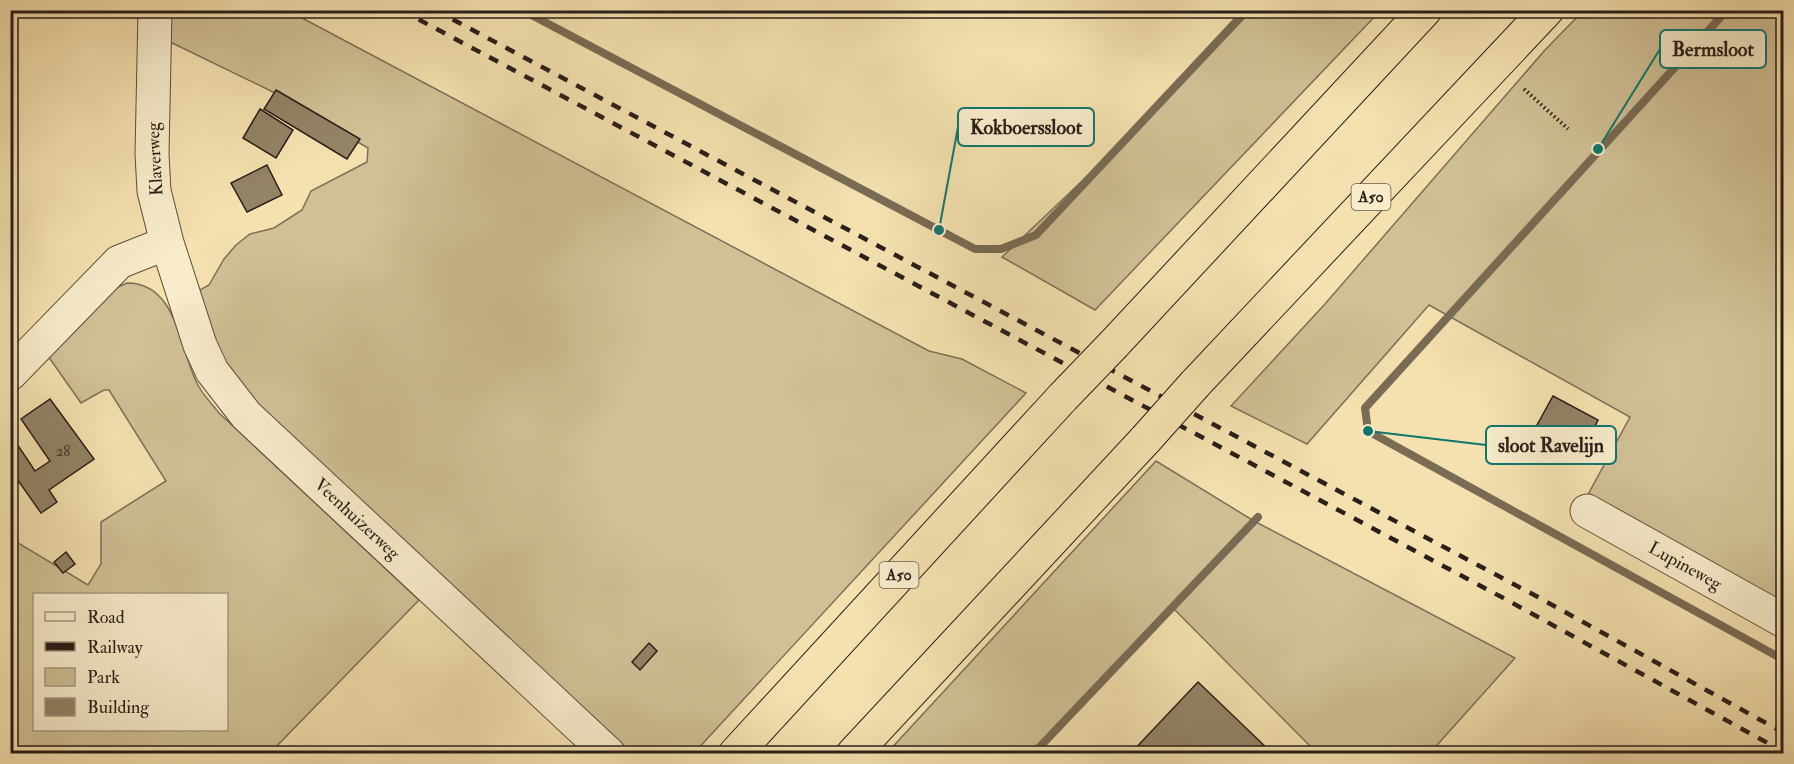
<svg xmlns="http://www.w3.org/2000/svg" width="1794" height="764" viewBox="0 0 1794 764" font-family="'IM FELL Double Pica',serif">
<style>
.green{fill:#d1c096;stroke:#7d6f58;stroke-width:1.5;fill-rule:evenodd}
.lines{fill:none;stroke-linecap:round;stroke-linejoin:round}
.stream{stroke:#796b54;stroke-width:8}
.building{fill:#938367;stroke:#291e19;stroke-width:1.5}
.minor-casing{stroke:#5c4f3e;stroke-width:35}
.highway-casing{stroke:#291e19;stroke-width:35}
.path{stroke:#291e19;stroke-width:4;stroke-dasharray:1.5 3;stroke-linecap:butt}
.minor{stroke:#f8eccb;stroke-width:33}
.highway{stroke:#f4e1af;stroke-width:33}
.rail{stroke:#291e19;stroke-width:4.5;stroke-dasharray:10 10;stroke-linecap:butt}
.highway-bridge-casing{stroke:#291e19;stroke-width:35;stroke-linecap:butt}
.highway-bridge{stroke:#f4e1af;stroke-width:33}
.labels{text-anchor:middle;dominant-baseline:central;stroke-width:4.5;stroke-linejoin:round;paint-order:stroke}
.number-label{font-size:15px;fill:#44372c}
.shield{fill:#f8eccb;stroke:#675c4e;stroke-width:1.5}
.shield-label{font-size:16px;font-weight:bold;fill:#291e19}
.street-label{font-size:18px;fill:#291e19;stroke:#f8eccb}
.leader{fill:none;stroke:#0f766e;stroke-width:2}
.callout-dot{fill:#0f766e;stroke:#f8eccb;stroke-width:2}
.callout{fill:#f8eccb;stroke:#0f766e;stroke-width:2}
.callout-label{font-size:20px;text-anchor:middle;font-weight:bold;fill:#291e19}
</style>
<rect width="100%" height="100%" fill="#f4e1af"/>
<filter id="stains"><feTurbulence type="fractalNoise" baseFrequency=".00333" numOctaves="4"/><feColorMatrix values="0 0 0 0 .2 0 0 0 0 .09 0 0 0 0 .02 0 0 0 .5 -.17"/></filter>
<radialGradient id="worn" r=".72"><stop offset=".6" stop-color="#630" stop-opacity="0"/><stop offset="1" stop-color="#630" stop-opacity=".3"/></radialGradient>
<path class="green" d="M166 11H289L929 351 962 359 1026 393 694 753H631L462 601 229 381 196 292 209 285 224 259 236 245 250 234 274 228 302 210 311 191 367 162 368 148 273 92 164 39Z
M1251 11H1380L1095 310 1002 257 1159 108Z
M1583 11H1783V607L1584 502 1630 417 1429 305 1307 444 1231 406 1325 304 1545 50Z
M127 283C179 283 179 352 199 387 204 396 212 404 219 413L419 600 270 753H11L10 538 88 585 101 564V522L166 481 109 390H104L81 403 48 356 116 288ZM34 594H226V730H34Z
M1156 461 1254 521 1515 658 1430 753H1308L1312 748 1171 606 1030 753H887Z"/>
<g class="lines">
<path class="stream" d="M522 10 975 249H1001L1036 235 1247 10
M1727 10 1365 408 1368 431 1784 660
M1033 754 1258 517"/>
</g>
<path class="building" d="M276 90 360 139 347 159 264 109Z
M260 109 293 130 276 158 243 138Z
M267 165 282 195 247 212 231 183Z
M1553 396 1598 420 1577 461 1531 436Z
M50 399 94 459 49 490 57 502 41 513 10 469V448L17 444 35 471 50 461 21 419Z
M66 552 75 564 63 573 54 562Z
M649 643 657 651 640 670 632 662Z
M1198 682 1273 754H1130Z"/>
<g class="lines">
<defs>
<path id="minor" d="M155 10 152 154 154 191 167 243 200 345 212 371 246 415 609 754
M10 374 119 262 167 243
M1587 511 1784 621"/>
<path id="highway" d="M1114 344 1425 10
M1195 384 1547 10
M735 754 1063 397
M853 754 1146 439"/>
</defs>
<use href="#minor" class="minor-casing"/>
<use href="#highway" class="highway-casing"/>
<path class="path" d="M1524 89 1568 129"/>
<use href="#minor" class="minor"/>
<use href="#highway" class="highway"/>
<path class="rail" d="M401 10 1507 600 1784 752
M435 10 1536 596 1784 733"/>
<defs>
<path id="highway-bridge" d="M1063 397 1114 344
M1146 439 1195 384"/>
</defs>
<use href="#highway-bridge" class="highway-bridge-casing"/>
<use href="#highway-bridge" class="highway-bridge"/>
</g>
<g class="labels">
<g class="number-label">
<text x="63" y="451">28</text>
</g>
<g class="shield">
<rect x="1351.5" y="184" width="39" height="26" rx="4.5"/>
<rect x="879.5" y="562" width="39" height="26" rx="4.5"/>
</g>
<g class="shield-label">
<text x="1371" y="197">A50</text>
<text x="899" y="575">A50</text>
</g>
<g class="street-label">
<text transform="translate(155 159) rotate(-93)">Klaverweg</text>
<text transform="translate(357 519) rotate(43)">Veenhuizerweg</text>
<text transform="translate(1685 566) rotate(29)">Lupineweg</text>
</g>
</g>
<path class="leader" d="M1598 149L1660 49M939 230L958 127M1368 431L1486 445"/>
<g class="callout-dot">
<circle cx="1598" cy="149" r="6"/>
<circle cx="939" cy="230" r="6"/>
<circle cx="1368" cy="431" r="6"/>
</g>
<g class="callout">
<rect x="1660" y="30" width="106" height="38" rx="6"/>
<rect x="958" y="108" width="136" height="38" rx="6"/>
<rect x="1486" y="426" width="130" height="38" rx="6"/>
</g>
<g class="callout-label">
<text x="1713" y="56">Bermsloot</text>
<text x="1026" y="134">Kokboerssloot</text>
<text x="1551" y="452">sloot Ravelijn</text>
</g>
<rect width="1794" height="764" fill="none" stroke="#f4e1af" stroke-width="36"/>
<rect x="12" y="12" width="1770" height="740" fill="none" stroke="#291e19" stroke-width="3"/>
<rect x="18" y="18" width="1758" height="728" fill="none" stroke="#291e19" stroke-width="1.5"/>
<rect x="33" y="593" width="195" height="138" fill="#f8eccb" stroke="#a59a84" stroke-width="1.5"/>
<rect x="45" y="612" width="30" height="9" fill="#f8eccb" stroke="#a59a84" stroke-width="1.5"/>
<text x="87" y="623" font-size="18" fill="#291e19">Road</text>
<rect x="45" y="642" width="30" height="9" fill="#291e19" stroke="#a59a84" stroke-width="1.5"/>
<text x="87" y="653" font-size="18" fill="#291e19">Railway</text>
<rect x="45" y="668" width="30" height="18" fill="#d1c096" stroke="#a59a84" stroke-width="1.5"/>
<text x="87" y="683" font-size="18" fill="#291e19">Park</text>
<rect x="45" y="698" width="30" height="18" fill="#938367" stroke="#a59a84" stroke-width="1.5"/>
<text x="87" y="713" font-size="18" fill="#291e19">Building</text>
<rect width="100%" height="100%" filter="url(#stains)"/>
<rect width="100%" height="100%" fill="url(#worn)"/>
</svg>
